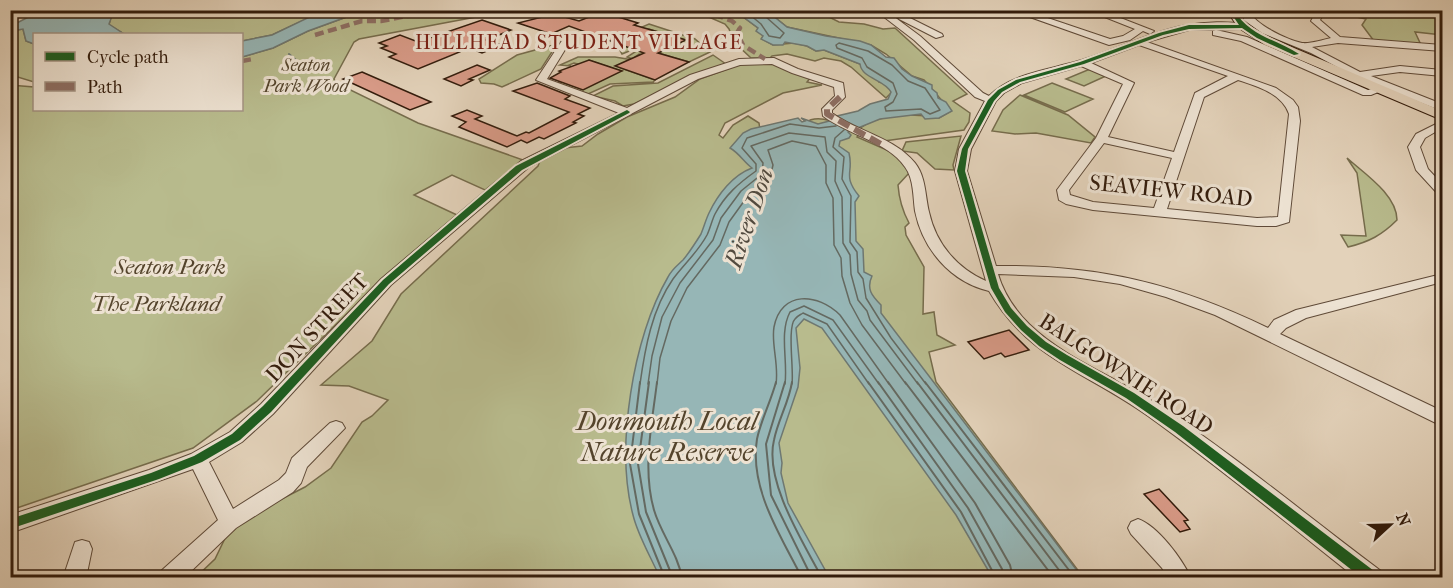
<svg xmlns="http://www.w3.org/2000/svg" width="1453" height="588" viewBox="0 0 1453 588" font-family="'IM FELL French Canon',serif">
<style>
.green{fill:#b8bb8d;stroke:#766c4c;stroke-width:1.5}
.water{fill:#96b6b6;stroke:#6e7872;stroke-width:1.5}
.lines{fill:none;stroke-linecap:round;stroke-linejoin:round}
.shore-far1{stroke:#646961;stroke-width:1.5}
.shore{stroke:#646961;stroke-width:2}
.stream{stroke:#6e7872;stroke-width:2}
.building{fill:#d99b88;stroke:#331c0c;stroke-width:1.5}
.minor-casing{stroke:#5f4a38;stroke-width:2}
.major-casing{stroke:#331c0c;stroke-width:2}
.minor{fill:#ede2d2;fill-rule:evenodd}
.major{fill:#e3d2ba;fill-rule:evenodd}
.quiet-far1{stroke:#8d6e63;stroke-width:4.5;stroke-dasharray:9 4.5;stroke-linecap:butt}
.quiet{stroke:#8d6e63;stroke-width:6;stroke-dasharray:12 6;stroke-linecap:butt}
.cycleway-casing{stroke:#ede2d2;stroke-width:4}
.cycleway{fill:#1b5e20;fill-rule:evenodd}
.labels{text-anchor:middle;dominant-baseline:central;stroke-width:6;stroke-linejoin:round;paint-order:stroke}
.far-park-label{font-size:18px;font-style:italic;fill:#54442c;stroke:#ede2d2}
.far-neighbourhood-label{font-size:20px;letter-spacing:1.5px;fill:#7a1f14;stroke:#ede2d2}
.street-label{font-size:22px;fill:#331c0c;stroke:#ede2d2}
.park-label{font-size:22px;font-style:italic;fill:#54442c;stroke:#ede2d2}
.water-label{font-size:24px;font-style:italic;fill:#514a3f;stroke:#ede2d2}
.near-park-label{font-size:27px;font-style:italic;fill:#54442c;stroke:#ede2d2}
</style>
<rect width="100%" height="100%" fill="#e3d2ba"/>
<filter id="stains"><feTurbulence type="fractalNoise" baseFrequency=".00333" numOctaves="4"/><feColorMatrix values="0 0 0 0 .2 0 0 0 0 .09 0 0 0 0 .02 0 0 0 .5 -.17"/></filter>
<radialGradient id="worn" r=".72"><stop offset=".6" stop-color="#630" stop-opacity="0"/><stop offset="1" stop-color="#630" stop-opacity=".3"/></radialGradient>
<path class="green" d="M112 11H324L272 35 242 41V34H124L109 25Z
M363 11H508L359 39 354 42 334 79 336 83 418 123 523 160 485 190 452 175 414 195 457 215 388 274 257 401 193 448 11 510 10 85 34 87V110H242V57L273 48 308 31Z
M695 11H735L758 28 763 36 762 39 773 45 794 43 807 46 816 51 824 50 860 64 878 79 879 82 884 83 892 92 886 98 851 67 841 61 824 58 815 61 787 54 772 56 770 58H751L734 42 729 29 725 24Z
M767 11H817L839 22 864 24 883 29 895 28 967 94 953 101 970 113 969 122 964 130 884 141 859 129C880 113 914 113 939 118L951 111 924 80 912 76 886 54 871 45 787 27Z
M1328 11H1442V35L1415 32 1421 45 1374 41 1362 25 1366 19Z
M649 24 695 39 710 52 689 62 655 52 649 57 639 54 635 57 636 60 627 57 641 48 659 53 685 40 649 29 622 41 627 47H639L622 54 614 39Z
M23 29 26 41 34 44V82L11 75 10 31Z
M557 44 541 69 502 87 494 84 481 83 479 79 517 55Z
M713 55 726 64 634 104 623 106 615 101 593 96 613 86 658 83Z
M578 57H615L633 60 621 68 655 80 653 82 610 84 588 94 556 83 621 71 589 60 582 65 574 63 569 65 571 66 560 65Z
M772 62 811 77 807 82 822 85 783 93 725 123 719 135 723 138 733 125 748 116 759 123 760 130 798 122 805 123C820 111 845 127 859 135L857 137 896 154 910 172 898 185C899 199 902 210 909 223L905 227 906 235 924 267 923 314 934 312 937 335 955 345 929 352 936 382 1083 577 195 578 215 559 229 530 266 507 305 487 331 468 362 422 372 416 388 400 349 386 321 385 372 341 401 294 538 166 541 158 564 148 582 146 598 134 627 117 675 97 700 79 741 64Z
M1090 69 1108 75 1084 86 1066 79Z
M1052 83 1093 99 1065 112 1024 95Z
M1020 95 1068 115 1095 137 1091 143 1036 133 1015 134 992 131 1003 110Z
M961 136 953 165 954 170 935 169 917 153 902 151 906 142Z
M1347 158C1365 174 1397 195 1397 220 1382 235 1369 242 1348 247L1341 235 1366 236 1357 173Z"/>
<path class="water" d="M324 10 363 11 308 31 273 48 242 57V41L272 35Z
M114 11 109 24 124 34H34V44L26 41 23 29 11 31V26L40 11Z
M735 11H767L787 27 826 36 860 41 871 45 886 57 894 58 902 69 912 76 932 85V89L937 93 938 98 946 102 952 111 939 118 925 119 921 114 880 119 848 132 851 135 849 138 840 141 839 146 849 153C854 173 842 175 859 196L855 202 856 241 863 249 864 272 872 276C866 289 872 296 881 305V313L1082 577H992L956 515 822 328 804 319 796 328 800 368 798 387 779 443 782 463 781 473 788 503 829 577 660 578C651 557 638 536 633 515 615 448 633 337 668 277 672 269 677 266 683 260 689 253 696 242 701 234 704 227 706 219 709 213 718 194 733 175 752 168 744 162 739 153 730 148L743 133 751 129 798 118 802 122 805 121 801 118 818 124 833 120 837 116 858 111 870 104 888 99 891 92C884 79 862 79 860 64L824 50 816 51 807 46 785 42 783 45H773L761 39 763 36 756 31 758 28Z"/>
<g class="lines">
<path class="shore-far1" d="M744 10 761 24 769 36 780 38 784 33 766 17 764 10
M839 43 868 51 892 65 908 81 925 88 940 110 930 114 921 109 886 111 885 107 893 102 897 94 893 83 867 67 862 58 837 48 836 45Z
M844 130 835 138 833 147 844 157 842 179 851 196 850 242 857 252 858 272 863 279 866 298 891 338 926 384
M640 384C645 348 652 309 673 279 684 264 698 252 707 235 710 229 712 220 715 214 725 195 739 183 756 171V164L742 148 747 138 790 124 819 128 836 126
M648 384 652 356 662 317 680 283 713 240 721 218 741 191 762 174 763 163 751 146 789 133 825 137 827 152 836 161 835 181 842 197 843 243 850 255 851 274 858 300 867 311 870 320 918 384
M657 384 660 358 671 321 687 288 720 245 729 222 747 197 765 186 770 178 773 165 768 150 792 141 816 146 826 165V183L833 198 834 245 841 258 842 276 850 303 862 325 906 384
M776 384C779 364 771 344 774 327 781 290 818 293 840 315L889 384
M785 384C788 360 779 333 790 312L804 306 833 320 879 384
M792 384C794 370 787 327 795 319 797 316 800 315 803 313L827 324 869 384"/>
<path class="shore" d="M640 382 630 464 639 514 665 578
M649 382 638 464 646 512 673 578
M657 382C652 424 642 468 654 510 661 534 678 554 682 578
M776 382C771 401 761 420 757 439 749 489 781 536 802 578
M785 382 766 444 771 495 812 578
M792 382C789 402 778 420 774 440 764 481 803 542 822 578
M868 382 961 512 996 578
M878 382 968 508 1002 569 1004 578
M888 382 975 503 1010 565 1013 578
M905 382 1054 578
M917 382 1065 578
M925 382 1075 578"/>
<path class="stream" d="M289 54 296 60"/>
</g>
<path class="building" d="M602 12 638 23 634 25 686 40 658 53 689 62 655 80 615 66 644 53 569 26 551 34 518 23 554 14 579 21Z
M482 20 511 30 487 40 502 45 482 53 469 48 418 69 389 57 396 54 381 48 387 46 379 43 400 35 418 42Z
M589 60 622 71 583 90 550 78 561 72 559 71Z
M477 65 490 70 469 79 473 80 461 86 444 79Z
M362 72 431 102 410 110 343 79Z
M537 83 570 96 565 99 590 108 578 114 584 116 573 122 576 123 544 139 539 137 527 143 521 140 507 147 459 127 466 122 452 116 467 110 482 116 475 119 517 136 526 132 529 133 569 112 513 91Z
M1009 330 1029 350 1005 357 1001 353 984 359 968 342Z
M1159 489 1188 520 1184 521 1190 529 1180 532 1144 494Z"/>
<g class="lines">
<defs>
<path id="minor" d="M875 10H885L920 36 983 93 989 96C1012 73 1048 70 1078 61 1115 50 1149 32 1187 25 1204 22 1229 21 1246 24L1247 26 1243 29 1189 30 1147 42 1276 88 1293 100 1298 107 1300 121 1289 222 1276 226H1257L1093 210 1066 204 1059 200 1057 190 1096 138 1123 84 1081 66 1022 83 1004 93 996 101 971 149 967 171 996 266C1098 265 1175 283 1268 328L1274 320 1296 310 1442 274V282L1306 318 1286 328 1280 334 1442 411V426L1215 315 1166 297 1120 284 1074 277 998 274C1004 294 1015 310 1029 324 1065 359 1116 377 1157 404 1234 455 1306 515 1381 571L1384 578H1356C1287 523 1219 467 1148 416 1087 372 1029 360 989 291 951 282 923 250 915 211 913 197 914 179 905 167 887 141 848 135 823 116L822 109 835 96 834 87 792 73 772 64 740 65 698 79 529 167 391 285 273 414 242 442 209 462 233 509 279 480 286 473 292 458 330 423 336 421 342 423 345 428 307 467 301 483 293 492 236 528 184 578H158L161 571 218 520 193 469 10 533V515L149 470 191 454 230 432 261 404 381 279 521 161 619 113 536 80 567 33 574 35 547 79 627 108 690 75 739 59 774 58 798 69 843 83 845 97 832 110V113C858 132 894 137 915 163 926 177 925 195 929 212 936 244 957 268 986 281L955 171 959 149 985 101 975 97 914 40ZM1139 45 1228 76 1195 93 1174 152 1108 137 1134 83 1091 63ZM1238 80C1256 86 1282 93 1289 114L1278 217 1257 218 1167 209 1204 97ZM1104 143 1172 158 1154 208 1093 202 1070 195 1069 190Z
M893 10H925L896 15 893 14Z
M1010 10H1024L1110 39 1123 36 1135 29 1087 10H1100L1154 31 1150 34 1143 31 1130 40 1109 45Z
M1241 10H1249C1253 24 1288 40 1302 43 1310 44 1322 40 1331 38L1311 21 1317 10H1326L1320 20 1340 37 1442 45V51L1338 43 1312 47 1360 72 1400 66 1442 70V76L1400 72 1371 76 1442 104V111L1356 77 1311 53 1262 33 1244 20Z
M902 14 942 34 943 36 936 38 899 19 898 17Z
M1216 30 1247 37 1368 90 1378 87 1383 90 1371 95H1363L1241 41 1213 35V31Z
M1442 121V128L1425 138 1420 147 1428 169 1442 184V195L1438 194 1416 170 1408 147 1416 134Z
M1138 519C1158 526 1182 559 1191 578H1168L1162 568 1131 534 1128 528 1131 522Z
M82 540 89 542 92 549 86 578H63L75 542Z"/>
<path id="major" d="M1226 10H1237L1247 24 1273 39 1442 111V120L1265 45 1239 28Z"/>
</defs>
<use href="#minor" class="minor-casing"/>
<use href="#major" class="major-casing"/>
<use href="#minor" class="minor"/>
<use href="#major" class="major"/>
<path class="quiet-far1" d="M702 10 732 21 740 28 737 33 743 45 765 59
M315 35 362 21H381L439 10
M242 61 253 59"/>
<path class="quiet" d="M840 97 827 109V114L881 144"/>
<defs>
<path id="cycleway" d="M1229 10H1234C1249 36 1276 39 1299 54L1294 55 1257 38 1242 28 1189 29 1163 35 1084 64 1020 82 1002 92 994 101 968 149 965 171 999 288 1011 308 1027 326 1046 342 1067 355 1134 393 1183 426 1378 574 1379 578H1362L1175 432 1126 398 1060 360 1039 346 1021 330 1005 312 991 288 957 171 962 149 988 100 998 90 1016 80 1080 62 1159 33 1189 25H1239Z
M627 110 630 112 629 113 522 170 389 284 271 412 240 440 202 462 159 479 10 529V519L151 473 194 456 232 434 263 406 383 280 516 166Z"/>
</defs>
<use href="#cycleway" class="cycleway-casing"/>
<use href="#cycleway" class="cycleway"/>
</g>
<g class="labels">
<g class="far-park-label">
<text x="306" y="65">Seaton<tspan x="306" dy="21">Park Wood</tspan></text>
</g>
<g class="far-neighbourhood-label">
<text x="579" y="42">HILLHEAD STUDENT VILLAGE</text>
</g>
<g class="street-label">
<text transform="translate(1171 191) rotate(6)">SEAVIEW ROAD</text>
<text transform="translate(317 328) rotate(-47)">DON STREET</text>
<text transform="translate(1126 374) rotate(33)">BALGOWNIE ROAD</text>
</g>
<g class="park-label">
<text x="170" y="267">Seaton Park</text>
<text x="156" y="304">The Parkland</text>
</g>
<g class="water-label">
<text transform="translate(749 218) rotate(-71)">River Don</text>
</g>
<g class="near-park-label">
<text x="667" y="421">Donmouth Local<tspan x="667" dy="31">Nature Reserve</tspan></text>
</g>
</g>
<rect width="1453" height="588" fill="none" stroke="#e3d2ba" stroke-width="36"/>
<rect x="12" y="12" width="1429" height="564" fill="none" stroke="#331c0c" stroke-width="3"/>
<rect x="18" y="18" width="1417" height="552" fill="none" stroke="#331c0c" stroke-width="1.5"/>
<rect x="33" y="33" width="210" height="78" fill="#ede2d2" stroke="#a39383" stroke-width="1.5"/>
<rect x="45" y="52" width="30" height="9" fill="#1b5e20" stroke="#a39383" stroke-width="1.5"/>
<text x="87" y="63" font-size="18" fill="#331c0c">Cycle path</text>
<rect x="45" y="82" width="30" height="9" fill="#8d6e63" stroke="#a39383" stroke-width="1.5"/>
<text x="87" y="93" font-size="18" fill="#331c0c">Path</text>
<g transform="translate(1390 525) rotate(68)" stroke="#ede2d2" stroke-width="4.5" paint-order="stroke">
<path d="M0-4.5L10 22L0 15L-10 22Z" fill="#331c0c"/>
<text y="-9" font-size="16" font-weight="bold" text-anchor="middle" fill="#331c0c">N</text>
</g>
<rect width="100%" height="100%" filter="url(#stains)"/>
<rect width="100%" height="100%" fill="url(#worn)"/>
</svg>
